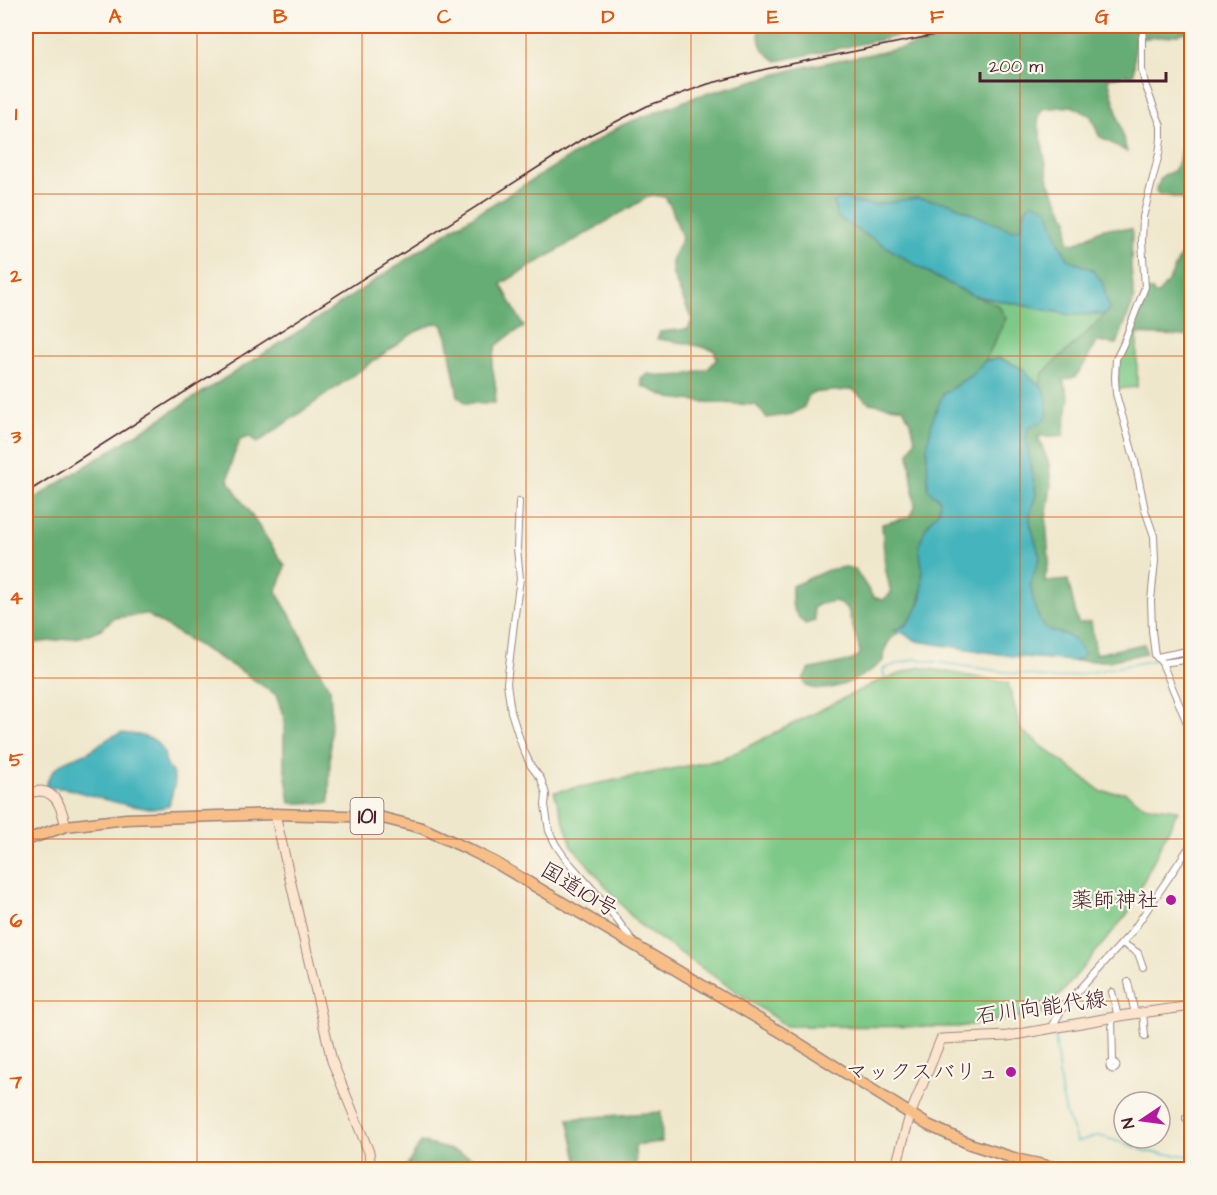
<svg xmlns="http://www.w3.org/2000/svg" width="1217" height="1195" viewBox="0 0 1217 1195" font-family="'Architects Daughter','Klee One',sans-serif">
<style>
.green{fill:#7ec987;stroke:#647459;stroke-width:1.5}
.forest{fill:#66ad74;stroke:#586650;stroke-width:1.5}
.water{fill:#44b4bc;stroke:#476a74;stroke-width:1.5}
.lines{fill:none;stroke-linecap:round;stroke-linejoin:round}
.stream{stroke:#44b4bc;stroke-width:1.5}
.street-casing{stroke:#9c837b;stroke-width:8}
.secondary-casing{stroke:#9c837b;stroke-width:11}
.highway-casing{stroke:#9c837b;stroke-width:13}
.street{stroke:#fff;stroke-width:6}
.secondary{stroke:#fce5cf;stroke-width:9}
.highway{stroke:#f7be88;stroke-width:10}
.rail{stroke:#4a1f2b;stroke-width:1.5}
.grid{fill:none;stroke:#e0560e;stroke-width:1.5;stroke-opacity:0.55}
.poi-dot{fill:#b5179e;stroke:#fbf7ec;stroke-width:2}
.labels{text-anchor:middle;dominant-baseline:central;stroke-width:4.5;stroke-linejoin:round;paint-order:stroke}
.shield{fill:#fbf7ec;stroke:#7f6065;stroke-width:1.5}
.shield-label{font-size:21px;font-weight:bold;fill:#4a1f2b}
.street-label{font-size:22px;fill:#4a1f2b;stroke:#fbf7ec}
.poi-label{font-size:22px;fill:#4a1f2b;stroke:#fbf7ec;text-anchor:end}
.neatline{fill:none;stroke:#e0560e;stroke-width:2}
.grid-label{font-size:20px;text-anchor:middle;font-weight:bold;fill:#e0560e}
</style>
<rect width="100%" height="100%" fill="#fbf7ec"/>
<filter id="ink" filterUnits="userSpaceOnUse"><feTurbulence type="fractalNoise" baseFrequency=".0167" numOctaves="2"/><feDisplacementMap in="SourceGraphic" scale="12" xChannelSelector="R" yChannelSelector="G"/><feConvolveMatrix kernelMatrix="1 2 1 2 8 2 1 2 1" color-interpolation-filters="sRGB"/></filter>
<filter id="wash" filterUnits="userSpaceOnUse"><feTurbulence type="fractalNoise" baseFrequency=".008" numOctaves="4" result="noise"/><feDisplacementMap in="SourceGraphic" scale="24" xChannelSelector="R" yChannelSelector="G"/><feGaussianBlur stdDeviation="1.35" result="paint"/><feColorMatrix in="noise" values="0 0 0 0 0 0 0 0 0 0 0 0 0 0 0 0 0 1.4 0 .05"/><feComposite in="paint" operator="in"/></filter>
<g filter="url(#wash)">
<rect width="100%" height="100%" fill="#efe7cb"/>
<path class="green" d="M972 295 1071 315 1105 314 1094 326 1043 373 1040 385 1030 377 1024 369 1000 358 985 361 1006 318Z
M1130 336H1137V387L1118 389V366Z
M919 667 1008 683 1021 730 1102 792H1124L1145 806 1178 810 1128 913 1045 1013 958 1027 786 1026 637 923 572 846 554 792 723 759 874 683Z"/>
<path class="forest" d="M758 26H942L943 27 777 61C759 48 760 47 758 26Z
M1014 26H1191V31L1169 36 1135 39 1134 74 1108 78 1127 152 1099 136 1091 116 1072 106 1042 109 1038 121 1043 149 1049 182 1068 220V242L1075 244 1104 228 1132 229 1131 267 1134 300 1117 344 1097 342 1085 363 1075 377 1063 380 1069 398 1063 436H1038L1049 464 1051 486 1046 519 1049 562 1044 582 1068 580 1078 623 1091 622 1096 654 1144 644 1146 653 1109 661H1072L1082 658 1067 635 1051 631 1042 625 1035 609 1030 584 1040 557 1030 523V512L1036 495 1026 440 1028 428 1043 421 1046 394 1040 385 1043 373 1094 326 1109 309 1093 270 1068 259 1060 244 1025 210 1021 228 1011 230 968 212 950 203 874 205 854 203 844 198 834 202 838 217 936 277 972 295 998 305 1006 318 985 361 972 375 943 394 940 501C940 504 940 507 939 510 936 517 928 522 926 529 917 562 935 615 895 630L901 631C888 640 884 646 883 661 867 675 841 689 820 689 815 689 810 687 806 686L803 679 808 670 853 660 860 654C858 639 851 624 848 609L835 601 820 604 813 608 815 621 805 624C791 611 791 604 792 586L828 570 845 567 855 569 873 597 883 600 891 593 885 567 882 524 910 517 915 507 909 453 915 440 912 426 903 408 869 403 852 389C838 392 823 390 809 394L804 407 792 414 767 418 756 405 704 402 670 398 642 386 641 379 648 374 666 376 685 375 708 369 717 359 714 350 685 343 657 339 660 332 688 329 692 320 672 273V259L682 238 671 207 665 197 651 195 501 284 524 327 510 335 496 346 492 365 496 389 495 403H466L458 396 447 337 442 324 436 323 415 332 257 443 249 436 240 439 232 460 228 480 285 566 282 578 276 592 295 623 310 655 330 689 331 706 329 803H290L284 763V718L276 695 241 671 146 614 114 618 101 629 81 637 35 643 29 637 35 592 32 589H26V504L290 337 455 227 622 125 698 96 799 68Z
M1191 125 1192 227 1189 228C1183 220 1186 214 1191 207L1190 202 1188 200 1159 194 1156 191 1161 178 1164 175 1174 171 1179 161 1181 149 1186 144Z
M1191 246 1192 325 1189 335 1183 336 1133 334 1132 329 1146 291 1153 290 1154 294H1158C1162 289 1167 284 1170 278 1176 266 1179 253 1191 246Z
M661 1112 662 1142 635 1145 636 1169H579L568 1119Z
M421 1142 455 1151 470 1157 492 1169H405Z"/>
<path class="water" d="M844 198 854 203 874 205 916 198 950 203 968 212 1011 230 1021 228 1025 210 1032 202 1048 209 1060 244 1068 259 1093 270 1102 282 1109 309 1105 314 1071 315 972 295 936 277 837 217 834 202Z
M999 358 1024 369 1030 377 1040 385 1046 394 1048 414 1043 421 1028 428 1026 440 1036 495 1030 512V523L1040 557 1030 584 1035 609 1042 625 1051 631 1067 635 1078 644 1084 653 1082 658 1072 661 1012 656 917 641 901 632 893 630 905 626 915 613 922 597V567L919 546 926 527 939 510 940 500 928 489 927 448 932 421 943 394 972 375 985 361Z
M121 733 139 735 154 740 163 750 167 766 172 772 175 782 169 805C153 817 88 794 68 789 60 787 52 788 44 788 49 778 52 770 61 764 68 758 79 757 88 752 99 746 108 736 121 733Z"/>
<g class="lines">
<path class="stream" d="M1186 654 1192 653
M885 679 883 669 900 663 915 659 1055 679 1155 660
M1049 1008 1053 1019
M1055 1035 1061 1091 1066 1114 1077 1142 1096 1136H1100L1130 1145C1148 1155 1172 1154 1192 1156"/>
</g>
</g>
<g filter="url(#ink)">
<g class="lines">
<defs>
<path id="street" d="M1146 26 1142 37V70L1145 84 1161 126V139L1159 154 1143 217 1142 242 1145 287 1123 345 1116 359 1115 378 1116 394 1135 461 1145 510 1154 536 1155 561 1151 600 1152 631 1155 655 1162 663 1192 735
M519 502 517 548 520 579 515 614 507 683 511 712 523 749 531 766 541 779 546 794 545 805 549 831 556 845 565 858 602 900 633 941
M1157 657 1187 651
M1162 663 1192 659
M1122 943 1138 953 1143 967
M1191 951 1192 952
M1128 982 1135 1014
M1112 992 1118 1017
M1143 1013 1145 1036
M1112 1018 1113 1062
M1051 1029 1062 1009 1132 932 1190 846
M1109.5 1066a3.5 3.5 0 1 1 7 0a3.5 3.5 0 1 1-7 0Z
M1186 1118 1192 1117"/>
<path id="secondary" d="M26 793C30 793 36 791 41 791 59 793 62 812 66 826
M275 814 332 1061 369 1152 371 1170
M895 1170 910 1115 941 1039 1008 1036 1126 1015 1192 1006"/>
<path id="highway" d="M26 840 66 826 126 819 275 814 379 817 422 828 468 849 496 863 784 1034 928 1125 970 1144 1020 1160 1067 1170"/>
</defs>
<use href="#street" class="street-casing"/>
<use href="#secondary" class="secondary-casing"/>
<use href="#highway" class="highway-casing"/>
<use href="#street" class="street"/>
<use href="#secondary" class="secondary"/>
<use href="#highway" class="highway"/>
<path class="rail" d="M26 493 584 138 647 106 708 84 766 69 980 26"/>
</g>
</g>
<path class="grid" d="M197 26V1170M362 26V1170M526 26V1170M691 26V1170M855 26V1170M1020 26V1170M26 194H1192M26 356H1192M26 517H1192M26 678H1192M26 839H1192M26 1001H1192"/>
<g class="poi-dot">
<circle cx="1171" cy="900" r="6"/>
<circle cx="1011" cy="1072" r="6"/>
</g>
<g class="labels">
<rect class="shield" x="350.5" y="798" width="33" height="36" rx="4.5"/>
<g class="shield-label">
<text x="367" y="816">101</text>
</g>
<g class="street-label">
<text transform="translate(579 890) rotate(31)">国道101号</text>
<text transform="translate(1041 1008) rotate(-8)">石川向能代線</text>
</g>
<g class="poi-label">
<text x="1159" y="900">薬師神社</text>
<text x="999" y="1072">マックスバリュ</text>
</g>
</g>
<rect width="1217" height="1195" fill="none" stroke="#fbf7ec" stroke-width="66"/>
<g transform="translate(1142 1120) rotate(257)"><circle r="28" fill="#fbf7ec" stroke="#b4a19f" stroke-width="1.5"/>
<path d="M0-4.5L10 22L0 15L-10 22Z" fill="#b5179e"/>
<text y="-9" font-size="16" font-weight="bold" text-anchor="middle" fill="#4a1f2b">N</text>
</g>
<path d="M980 72v9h186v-9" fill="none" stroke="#4a1f2b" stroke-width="3"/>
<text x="989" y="72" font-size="18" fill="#4a1f2b" stroke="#fbf7ec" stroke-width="4.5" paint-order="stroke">200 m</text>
<rect x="33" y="33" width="1151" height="1129" class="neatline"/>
<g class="grid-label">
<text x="115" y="23">A</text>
<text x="280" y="23">B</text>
<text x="444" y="23">C</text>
<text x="608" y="23">D</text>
<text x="773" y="23">E</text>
<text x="937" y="23">F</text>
<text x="1102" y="23">G</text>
<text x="16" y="120">1</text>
<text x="16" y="282">2</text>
<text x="16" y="443">3</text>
<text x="16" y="604">4</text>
<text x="16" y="766">5</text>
<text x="16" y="927">6</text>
<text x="16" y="1088">7</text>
</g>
</svg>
